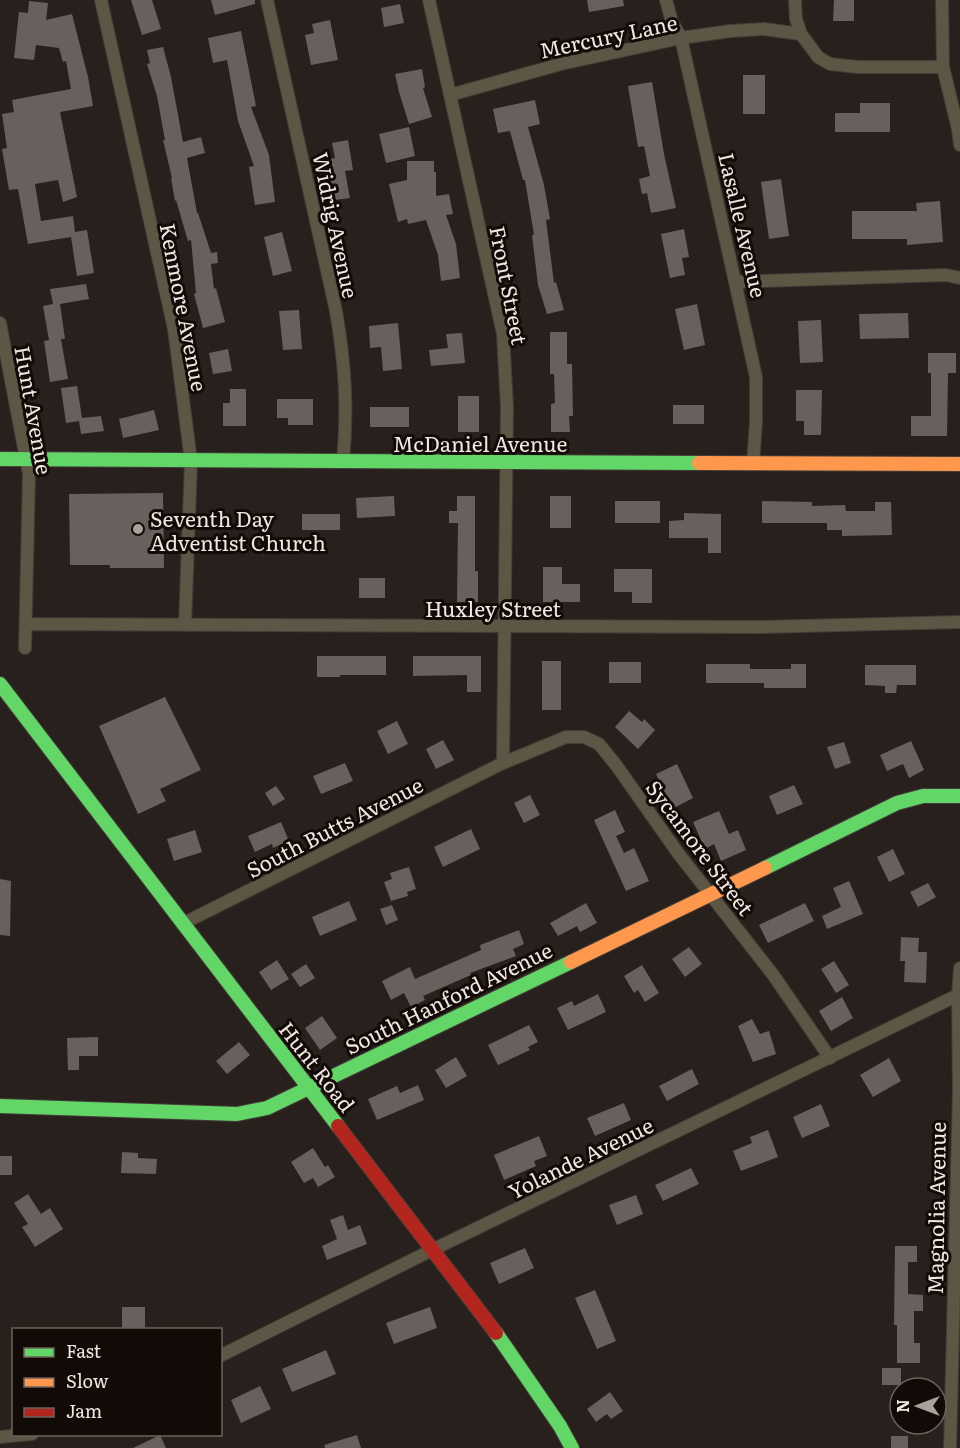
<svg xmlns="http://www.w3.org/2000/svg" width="960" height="1448" viewBox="0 0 960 1448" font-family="Literata,serif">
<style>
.building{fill:#67605c}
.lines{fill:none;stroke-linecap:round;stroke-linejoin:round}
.street-casing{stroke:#433d38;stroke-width:14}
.fast-casing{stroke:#433d38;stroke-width:16}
.slow-casing{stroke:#433d38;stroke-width:16}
.jam-casing{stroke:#433d38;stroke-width:16}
.street{stroke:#5d5645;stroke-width:12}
.fast{stroke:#63d668;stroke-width:14}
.slow{stroke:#ff974d;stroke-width:14}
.jam{stroke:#b3261e;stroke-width:14}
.poi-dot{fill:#aba19c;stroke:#110a07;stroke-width:2}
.labels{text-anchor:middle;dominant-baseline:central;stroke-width:6;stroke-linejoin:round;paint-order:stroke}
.street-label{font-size:21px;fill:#f1e6e1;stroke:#110a07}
.poi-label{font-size:21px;fill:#f1e6e1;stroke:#110a07;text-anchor:start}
</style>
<rect width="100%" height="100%" fill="#28201c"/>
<path class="building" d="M131 0H152L161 29 142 35Z
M211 0H255V4L215 15Z
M587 0H623L624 6 589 12Z
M834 0H854V21H833Z
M29 1 48 3 46 20 72 14 88 77 93 106 60 112 77 197 63 202 58 180 35 184 41 221 73 216 75 232 87 230 94 273 77 276 71 237 28 244 18 189 9 190 2 149 7 148 2 114 14 112 12 100 71 89 66 61 63 62 59 48 36 45 34 60 14 58 19 12 28 13Z
M400 4 404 23 384 27 381 8Z
M330 20 338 60 311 65 305 35 314 33 312 24Z
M241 31 256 106 251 107 269 155 275 202 255 205 249 167 254 166 238 121 227 60 213 63 208 38Z
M163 47 171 77 183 142 201 137 205 153 187 158 197 213H198L211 253 217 252 218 263 211 264 214 289 216 288 225 322 203 328 194 294 196 293 191 240 188 241 176 200 175 201 171 178H172L163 140H165L157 96 147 64 150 63 147 50Z
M422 69 425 87 423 88 432 117 409 124 399 92 395 74Z
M743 75H765V114H743Z
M652 82 664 154 676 208 651 213 647 193 642 194 639 179 650 176 644 146 638 147 628 86Z
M535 100 540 124 528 127 544 185 550 219 546 220 554 283 556 282 564 310 547 314 538 285 532 235H534L525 180H523L510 131 498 133 493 109Z
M860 103H890V132H835V113H860Z
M409 127 415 156 386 163 379 134Z
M348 140 353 170 345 171 350 198 334 200 327 160 335 158 332 143Z
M407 161H434V172H436V196L449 194 453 214 446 215 456 244 460 278 441 281 438 255 426 220 408 224 407 219 398 222 389 184 407 180Z
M781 179 789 236 769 239 761 182Z
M940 201 943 242 907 245V239H852V211H917L916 203Z
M684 229 689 257 682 258 685 275 670 278 661 234Z
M282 232 292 271 273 276 264 237Z
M86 284 89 299 60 304 65 339H61L68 379 50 382 44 341 49 340 43 306 53 304 50 289Z
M697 304 705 345 684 350 675 309Z
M299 310 302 349 283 350 279 311Z
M908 313 909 338 860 339 859 314Z
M821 320 823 362 800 363 798 321Z
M398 323 402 369 383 371 381 347 370 348 369 326Z
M550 332H567V364H572L573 416H569L570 432H551V404L555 403 554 374H550Z
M462 333 465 363 431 366 429 350 448 348 446 334Z
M228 349 232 371 213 374 209 353Z
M928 353H956V373H948L947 436H911V416H931V373H928Z
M77 386 82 418 101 416 104 431 81 434 79 421 66 423 61 388Z
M230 389H246V426H223V403H230Z
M796 390H822L821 435H804V421H796Z
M458 396H479V432H458Z
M277 399H313V425H288V418H277Z
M673 405H704V424H673Z
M370 407H409V427H370Z
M154 410 159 430 123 438 119 419Z
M163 493 164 568H110V565H70L69 494Z
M394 496 395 516 357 518 356 498Z
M457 496H475V571H478V602H457L458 523H449V511H457Z
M550 496H571V528H550Z
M615 501H660V523H615Z
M762 501 812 502V506L845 505 846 511H875V502H891L892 535 842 536V530H827V523H762Z
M684 513 721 514V553H708V538H669V521L684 520Z
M302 514H340V530H302Z
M543 567H562V584H580V602H543Z
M614 569H652V603H632V592H614Z
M359 578H385V598H359Z
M317 656H386V675H340V677H317Z
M413 656H481V692H467V675L413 676Z
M542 661H561V710H542Z
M609 662H641V683H609Z
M706 664H750V669H791V664H806V688H764V683H706Z
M865 665H916V685H897L896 693H885V686L865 685Z
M165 697 201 770 160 789 166 801 138 814 99 726Z
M629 711 642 722 644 719 655 730 638 749 615 727Z
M397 721 408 744 388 754 377 731Z
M443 740 454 760 436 769 426 749Z
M911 741 924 770 909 778 903 764 887 771 880 755Z
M844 742 851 763 835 769 827 747Z
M345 763 353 781 321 794 313 776Z
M677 764 693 798 672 809 656 774Z
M794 785 803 804 777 815 769 796Z
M276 786 285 799 273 806 265 793Z
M530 795 540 815 524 823 514 803Z
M615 810 625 832 616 836 624 853 634 848 649 881 626 891 594 820Z
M719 811 729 834 738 830 746 850 721 861 714 844 705 849 693 822Z
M281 822 289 841 273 848 272 844 255 852 248 836Z
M471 829 480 849 443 867 434 847Z
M195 830 202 852 174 861 167 839Z
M893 849 905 874 889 882 877 857Z
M409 867 416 889 407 892 408 896 391 901 384 882 392 879 390 873Z
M0 879 11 881 10 936 0 935Z
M849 881 863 914 827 929 822 916 841 907 833 888Z
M928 883 936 897 918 907 910 892Z
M349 901 357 920 320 936 312 917Z
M586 903 597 923 580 932 577 926 558 936 550 923Z
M805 903 814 921 768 943 759 925Z
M392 905 398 920 386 925 380 909Z
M519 930 524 944 513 949 516 956 470 973 471 975 423 996 425 1000 411 1007 404 993 391 1000 382 981 410 967 415 979 481 950 480 945Z
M901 937 919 938 918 952H927L926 983 904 982 905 961H900Z
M689 947 702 964 685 977 672 959Z
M277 960 289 979 271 990 259 972Z
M834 961 849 985 836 993 821 969Z
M306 964 315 978 300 987 291 974Z
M642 965 659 993 645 1002 638 990 634 993 624 976Z
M598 994 606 1012 568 1030 557 1008 572 1001 574 1006Z
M842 997 853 1018 831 1031 819 1011Z
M322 1016 337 1038 320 1050 305 1028Z
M752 1019 760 1034 769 1031 776 1054 753 1062 738 1026Z
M529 1025 538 1042 528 1047 530 1050 498 1065 488 1045Z
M98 1037V1056H79V1070H68L67 1038Z
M239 1042 250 1055 227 1074 216 1061Z
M456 1057 467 1076 446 1088 435 1070Z
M889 1058 901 1081 873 1097 860 1075Z
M692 1069 699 1084 667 1101 659 1086Z
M418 1085 424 1100 377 1120 368 1099 397 1086 400 1093Z
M624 1103 631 1120 595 1136 587 1118Z
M821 1104 830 1126 802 1138 793 1117Z
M768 1130 778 1157 741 1171 733 1151 752 1143 750 1137Z
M539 1136 547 1156 534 1161 536 1166 504 1180 494 1155Z
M313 1148 325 1167 328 1165 335 1177 318 1187 313 1178 304 1183 291 1162Z
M122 1152 138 1153V1158L157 1159 156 1174 121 1173Z
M0 1156H12V1175H0Z
M691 1168 699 1184 663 1201 655 1185Z
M28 1194 41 1214 50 1208 63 1229 35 1247 22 1227 28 1224 14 1203Z
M636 1195 643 1214 617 1225 609 1205Z
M343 1215 348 1230 360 1225 367 1244 327 1260 322 1246 337 1239 330 1220Z
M895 1246H917V1262H908V1294L923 1295V1311H914V1343H920V1363H897V1325H894Z
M525 1248 534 1268 499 1284 490 1263Z
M595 1290 616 1341 597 1349 575 1298Z
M122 1307H145V1329H122Z
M430 1307 437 1328 394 1344 386 1323Z
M326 1350 336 1374 292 1392 282 1369Z
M882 1368H901V1385H882Z
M260 1386 271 1409 241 1423 231 1400Z
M610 1392 623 1411 611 1419 607 1414 596 1422 587 1409Z
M160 1435 166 1448H133Z
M357 1435 361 1448H325L324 1445Z
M891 1436H908V1448H891Z"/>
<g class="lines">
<defs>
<path id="street" d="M101 0 174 329 191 461 185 625
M267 0 336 311C345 364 348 408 343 462
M429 0 503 334 507 407 503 763
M666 0 672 22 681 38 756 377V422L753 464
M795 0 796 19 801 34
M942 0 943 67 958 129 960 145
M450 95 561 64 681 38 730 31 764 29 801 34 818 57 830 64 858 67H943
M735 282 946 275 960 278
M0 323 29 474 25 648
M26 624 758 627 960 622
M182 924 503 763 566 737H584L599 744 616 765 678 853 774 976 830 1058
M220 1356 432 1250 958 995
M0 1437 32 1434
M950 1448 959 1092 958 995 960 968"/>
<path id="fast" d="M0 459 699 463
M0 684 338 1126
M765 868 897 803 923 796H960
M0 1106 237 1114 267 1108 571 962
M496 1333 560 1426 572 1448"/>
<path id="slow" d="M699 463 960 464
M571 962 765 868"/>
<path id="jam" d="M338 1126 496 1333"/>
</defs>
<use href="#street" class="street-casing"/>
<use href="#fast" class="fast-casing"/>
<use href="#slow" class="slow-casing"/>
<use href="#jam" class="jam-casing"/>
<use href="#street" class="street"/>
<use href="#fast" class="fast"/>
<use href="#slow" class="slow"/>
<use href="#jam" class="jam"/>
</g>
<circle class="poi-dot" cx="138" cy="529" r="6"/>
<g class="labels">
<g class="street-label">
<text transform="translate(608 35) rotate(-12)">Mercury Lane</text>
<text transform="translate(337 225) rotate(78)">Widrig Avenue</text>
<text transform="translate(744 225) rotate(77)">Lasalle Avenue</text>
<text transform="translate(510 285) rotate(79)">Front Street</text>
<text transform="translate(185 307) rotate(79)">Kenmore Avenue</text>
<text transform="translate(35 410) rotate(80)">Hunt Avenue</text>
<text x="480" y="442">McDaniel Avenue</text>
<text x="493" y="607">Huxley Street</text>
<text transform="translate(334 826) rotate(-27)">South Butts Avenue</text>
<text transform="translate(701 847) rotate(53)">Sycamore Street</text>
<text transform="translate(448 997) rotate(-26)">South Hanford Avenue</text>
<text transform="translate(318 1066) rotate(52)">Hunt Road</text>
<text transform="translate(580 1157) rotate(-26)">Yolande Avenue</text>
<text transform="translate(935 1208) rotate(-89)">Magnolia Avenue</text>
</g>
<g class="poi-label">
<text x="150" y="517">Seventh Day<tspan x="150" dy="24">Adventist Church</tspan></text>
</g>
</g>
<rect x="12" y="1328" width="210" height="108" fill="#110a07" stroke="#6b625e" stroke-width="1.5"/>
<rect x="24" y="1348" width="30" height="9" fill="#63d668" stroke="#6b625e" stroke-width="1.5"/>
<text x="66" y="1358" font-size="18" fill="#f1e6e1">Fast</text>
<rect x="24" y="1378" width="30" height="9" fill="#ff974d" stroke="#6b625e" stroke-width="1.5"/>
<text x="66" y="1388" font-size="18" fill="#f1e6e1">Slow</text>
<rect x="24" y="1408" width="30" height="9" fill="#b3261e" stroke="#6b625e" stroke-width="1.5"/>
<text x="66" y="1418" font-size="18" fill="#f1e6e1">Jam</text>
<g transform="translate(918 1406) rotate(270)"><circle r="28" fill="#110a07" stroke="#6b625e" stroke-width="1.5"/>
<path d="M0-4.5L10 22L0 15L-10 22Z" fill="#aba19c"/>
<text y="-9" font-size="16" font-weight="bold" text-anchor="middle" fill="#f1e6e1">N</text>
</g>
</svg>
